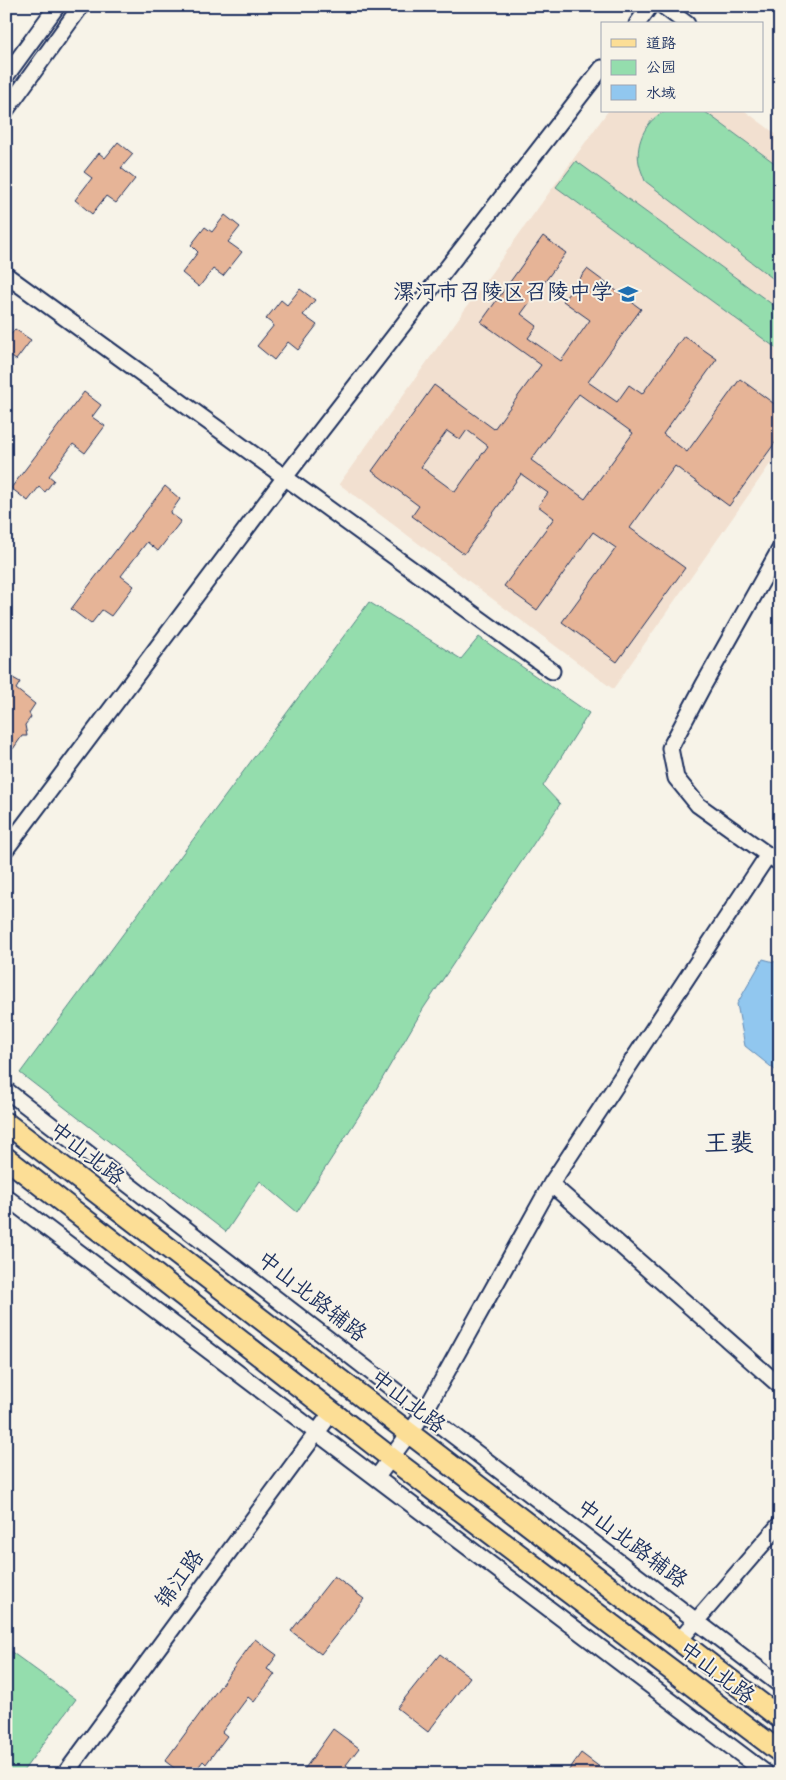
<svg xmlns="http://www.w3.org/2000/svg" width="786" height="1780" viewBox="0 0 786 1780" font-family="'Indie Flower','LXGW WenKai TC',sans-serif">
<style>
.built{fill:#f2e0d0}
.green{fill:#94ddad;stroke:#588686}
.water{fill:#91c7ef;stroke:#628ab5}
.building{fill:#e6b497;stroke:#1b2f5e;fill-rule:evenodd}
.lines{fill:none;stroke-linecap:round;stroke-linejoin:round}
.minor-casing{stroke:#1b2f5e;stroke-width:19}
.major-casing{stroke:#1b2f5e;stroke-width:24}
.minor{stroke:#f7f3e8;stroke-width:15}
.major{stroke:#fcde96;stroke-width:20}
.labels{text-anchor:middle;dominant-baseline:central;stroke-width:4;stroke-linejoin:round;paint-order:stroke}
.poi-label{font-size:22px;fill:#1b2f5e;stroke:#f7f3e8;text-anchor:end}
.street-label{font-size:22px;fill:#1b2f5e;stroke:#f7f3e8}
.quarter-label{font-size:25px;fill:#1b2f5e;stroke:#f7f3e8}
</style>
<rect width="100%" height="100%" fill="#f7f3e8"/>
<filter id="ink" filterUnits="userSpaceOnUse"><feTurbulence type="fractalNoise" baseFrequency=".02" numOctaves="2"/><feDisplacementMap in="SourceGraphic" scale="10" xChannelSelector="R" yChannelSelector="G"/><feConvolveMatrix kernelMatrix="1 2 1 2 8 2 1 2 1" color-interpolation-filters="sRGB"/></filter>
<g filter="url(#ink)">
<path class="built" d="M608 111H745L780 137V450L613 689 339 484Z"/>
<path class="green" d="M667 111H704L780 167V284L645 181C643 175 640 169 639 163 635 143 647 117 667 111Z
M576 161 780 310V351L556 187Z
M369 602 461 659 479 637 589 713 543 786 560 804 423 1009 375 1091 297 1212 260 1181 226 1232 20 1073Z
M6 1648 76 1699 21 1774H6Z"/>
<path class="water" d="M763 959 774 962 780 959V1074L745 1046 737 1004Z"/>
<path class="building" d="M118 142 133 154 121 168 135 179 116 203 106 196 92 214 75 200 92 178 84 172 99 153 105 158Z
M225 215 240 227 228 242 242 252 223 276 213 269 199 287 182 273 198 252 191 245 205 227 212 232Z
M543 236 566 253 521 314 537 326 528 338 561 361 590 320 563 301 587 269 641 309 588 382 617 402 629 385 642 394 684 336 717 359 663 434 687 452 740 379 780 408V436L729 506 675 466 630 528 685 568 617 662 562 622 616 548 593 532 537 610 504 586 554 518 538 506 548 493 521 474 464 554 412 516 419 506 372 471 434 385 494 429 541 365 481 322ZM579 394 633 433 585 499 531 460ZM467 430 488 446 455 492 421 467 447 431 460 440Z
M300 289 315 300 303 315 317 325 298 350 288 342 274 360 257 346 274 325 266 319 281 300 287 305Z
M15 329 31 340 16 360 6 353V341Z
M84 392 101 405 92 417 105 426 85 453 73 444 49 476 54 480 45 492 39 487 28 501 11 488Z
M165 486 180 499 170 513 181 521 158 551 147 542 121 576 134 586 111 616 102 610 91 624 71 609Z
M6 674 20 682 16 689 35 704 29 713 31 717 25 725 27 736H22L13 749 6 744Z
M334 1576 364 1599 321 1654 291 1631Z
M255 1639 277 1655 267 1669 275 1674 254 1702 248 1697 222 1732 227 1736 206 1764 203 1761 193 1774H182L165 1761Z
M440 1654 470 1677 428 1732 397 1708Z
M333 1729 359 1748 346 1765 358 1774H301Z
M581 1753 609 1774H566Z"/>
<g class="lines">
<defs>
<path id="minor" d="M663 6 687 24
M637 24 650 6
M6 76 57 6
M6 110 81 6
M6 275 552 671
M6 849 285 477 602 68
M768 855 698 805 676 778 670 748 703 686 780 549
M6 1090 424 1413 780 1685
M551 1184 780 1386
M6 1197 767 1774
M377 1477 424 1413 551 1184 768 855 780 863
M678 1642 780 1524
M65 1774 332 1412"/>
<path id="major" d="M6 1123 780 1718
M6 1158 391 1458 780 1752"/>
</defs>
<use href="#minor" class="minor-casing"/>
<use href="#major" class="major-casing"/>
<use href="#minor" class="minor"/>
<use href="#major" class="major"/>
</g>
</g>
<defs>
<symbol id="school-bare" viewBox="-9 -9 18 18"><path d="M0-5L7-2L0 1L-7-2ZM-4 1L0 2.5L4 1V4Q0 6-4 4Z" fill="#1f6fb2" stroke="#f7f3e8" stroke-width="2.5" paint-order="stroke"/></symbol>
</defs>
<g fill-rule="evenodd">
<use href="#school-bare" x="614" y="280" width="28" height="28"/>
</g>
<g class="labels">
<g class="poi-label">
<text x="613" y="294">漯河市召陵区召陵中学</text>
</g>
<g class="street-label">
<text transform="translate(86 1155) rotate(38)">中山北路</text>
<text transform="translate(311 1298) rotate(38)">中山北路辅路</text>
<text transform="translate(407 1403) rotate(38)">中山北路</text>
<text transform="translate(631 1545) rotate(37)">中山北路辅路</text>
<text transform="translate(181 1580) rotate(-54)">锦江路</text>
<text transform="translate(716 1674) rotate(37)">中山北路</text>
</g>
<g class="quarter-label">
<text x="729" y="1145">王裴</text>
</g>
</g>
<rect width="786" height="1780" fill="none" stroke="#f7f3e8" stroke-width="25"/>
<rect x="12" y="12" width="761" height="1755" fill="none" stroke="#1b2f5e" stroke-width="2" filter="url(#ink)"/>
<rect x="601" y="22" width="162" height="90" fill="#f7f3e8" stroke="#9fa5b1"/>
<rect x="611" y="39" width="25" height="8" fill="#fcde96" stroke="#9fa5b1"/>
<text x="646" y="48" font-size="15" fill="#1b2f5e">道路</text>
<rect x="611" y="60" width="25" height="15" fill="#94ddad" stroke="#9fa5b1"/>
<text x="646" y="72" font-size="15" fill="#1b2f5e">公园</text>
<rect x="611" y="85" width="25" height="15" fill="#91c7ef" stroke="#9fa5b1"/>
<text x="646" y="98" font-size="15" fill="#1b2f5e">水域</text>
</svg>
